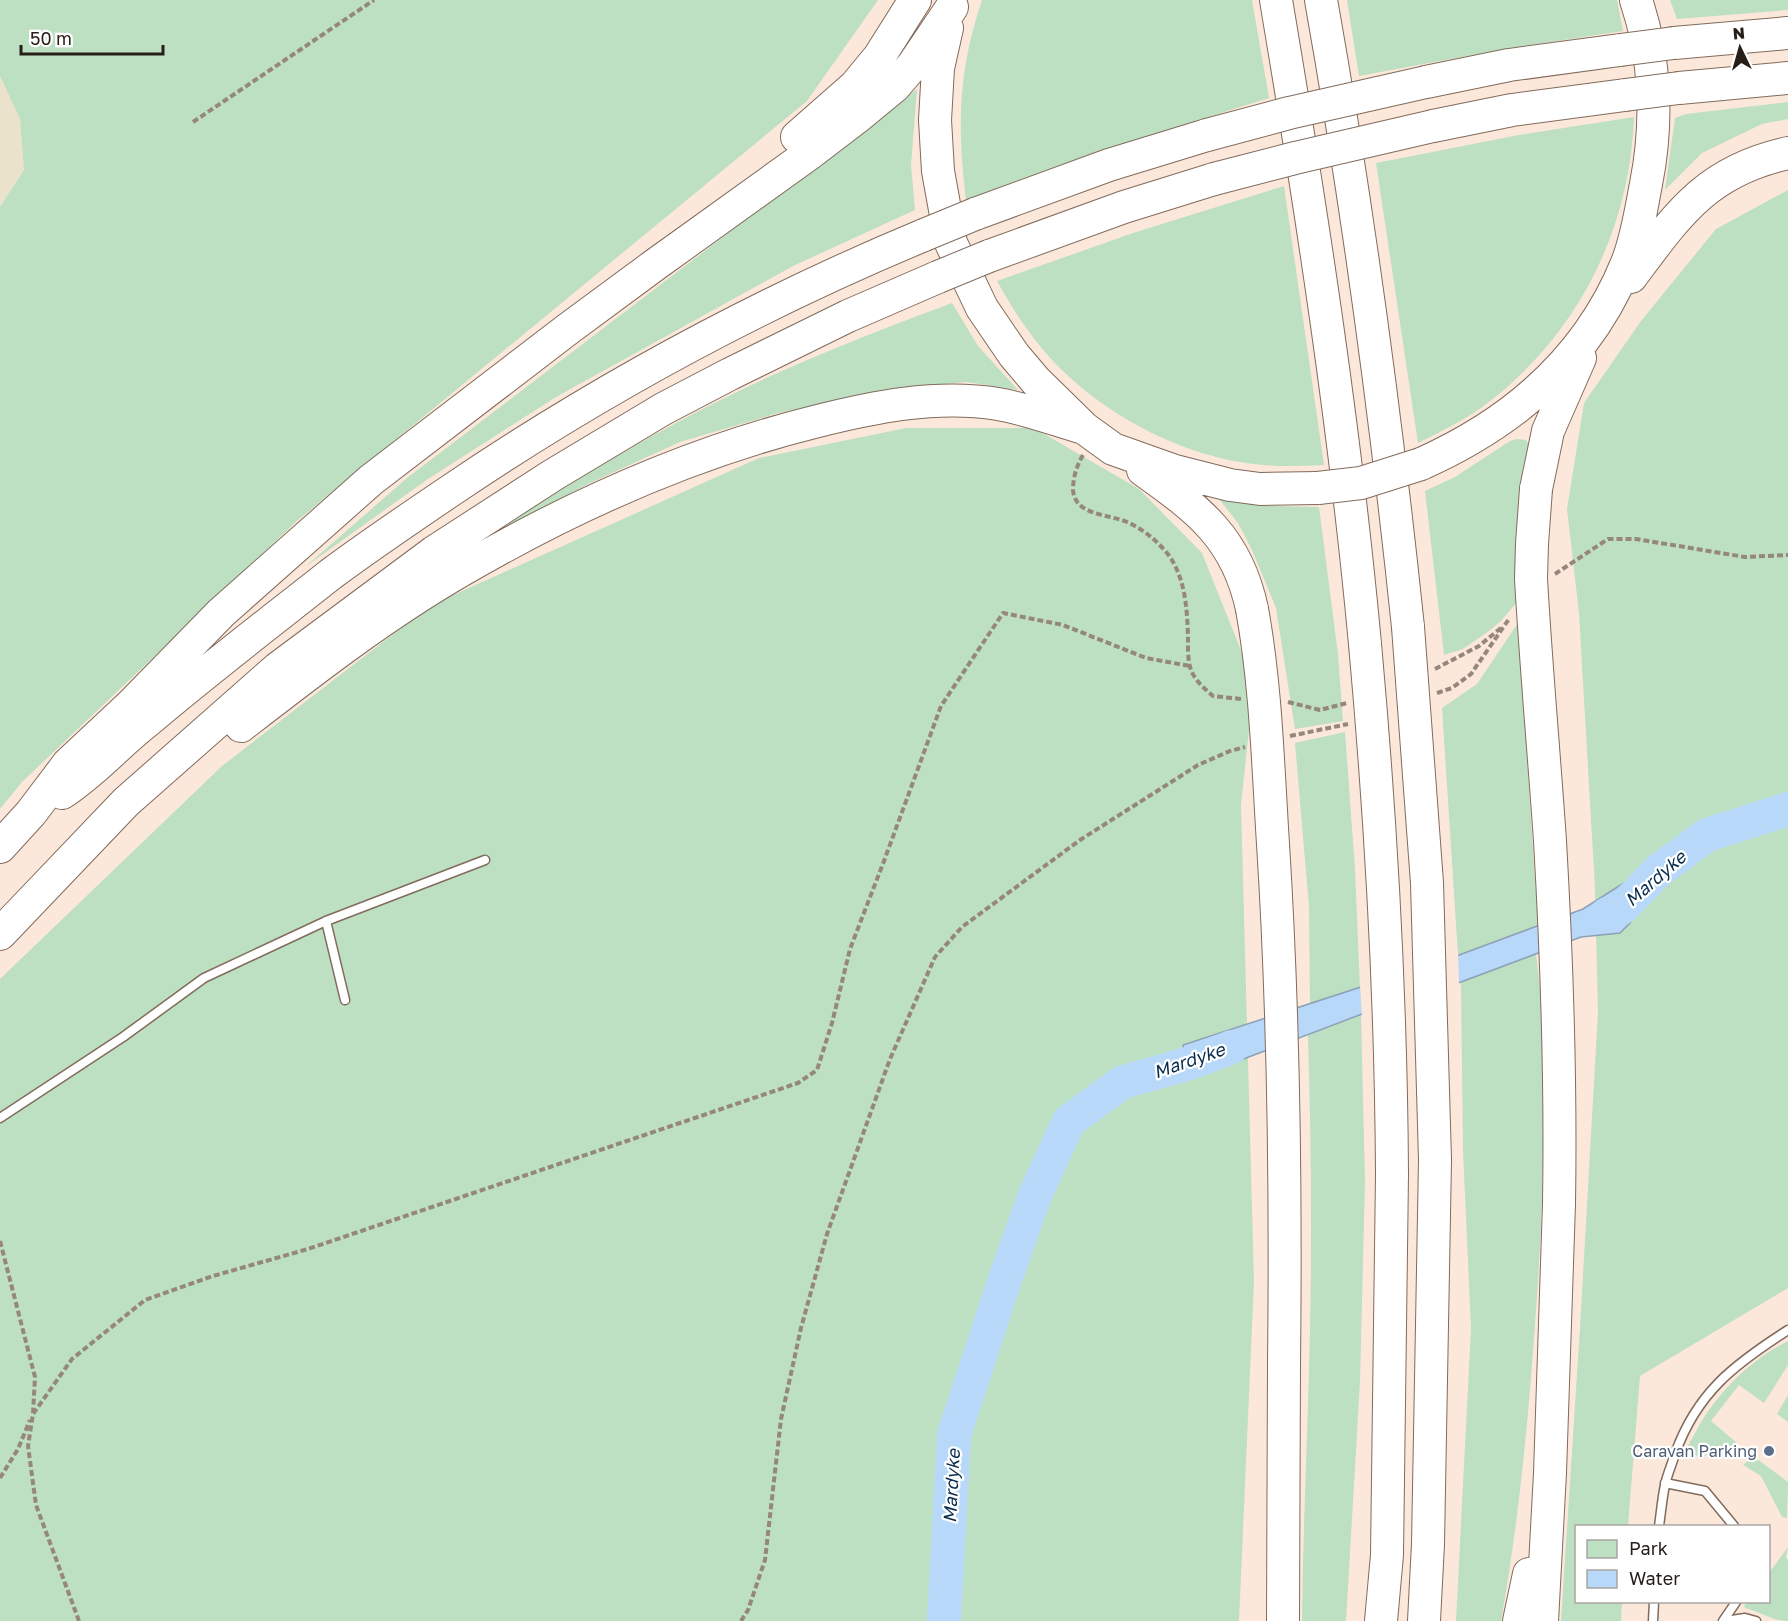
<svg xmlns="http://www.w3.org/2000/svg" width="1788" height="1621" viewBox="0 0 1788 1621" font-family="'Golos Text',sans-serif">
<style>
.education{fill:#ebe2cc}
.green{fill:#bddfc2}
.water{fill:#b8d8fa;stroke:#8ca0b6;stroke-width:1.5}
.pier{fill:#fce8da}
.lines{fill:none;stroke-linecap:round;stroke-linejoin:round}
.river{stroke:#b8d8fa;stroke-width:34}
.lane-casing{stroke:#816b5c;stroke-width:11}
.highway-casing{stroke:#816b5c;stroke-width:34}
.path{stroke:#96877c;stroke-width:4;stroke-dasharray:6 3;stroke-linecap:butt}
.lane{stroke:#fff;stroke-width:8}
.highway{stroke:#fff;stroke-width:32}
.highway-bridge-casing{stroke:#816b5c;stroke-width:34;stroke-linecap:butt}
.highway-bridge{stroke:#fff;stroke-width:32}
.service-dot{fill:#5c6f8a;stroke:#fff;stroke-width:2}
.labels{text-anchor:middle;dominant-baseline:central;stroke-width:4.5;stroke-linejoin:round;paint-order:stroke}
.service-label{font-size:16px;fill:#4e5e75;stroke:#fff;text-anchor:end}
.water-label{font-size:18px;font-style:italic;fill:#092d4d;stroke:#fff}
</style>
<rect width="100%" height="100%" fill="#fce8da"/>
<path class="education" d="M0 76 20 119 24 170 0 207Z"/>
<path class="green" d="M0 0H878L807 101 298 520 22 782 0 809V207L24 170 20 119 0 76Z
M982 0H1252L1269 98 1106 149 966 200C957 126 958 71 982 0Z
M1347 0H1617L1623 31 1505 49 1359 76Z
M1670 0H1788V10L1677 19Z
M917 89 911 165 915 210 793 266 556 397 428 479 305 567 407 478Z
M1788 102V119L1762 124 1702 153 1665 190 1675 118 1686 114Z
M1634 117C1630 230 1578 333 1489 402 1467 419 1442 431 1418 443L1376 163 1519 135Z
M1284 186 1324 465C1301 466 1278 467 1255 464 1177 456 1089 407 1040 346 1023 326 1010 304 997 281L1133 233Z
M1788 190V1288L1640 1376 1628 1526H1576V1602H1622L1621 1621H1561L1580 1328 1598 1012 1595 889 1579 613 1567 509 1584 403 1641 321 1716 229Z
M952 303 978 346 1018 390 967 382 898 388 778 413 680 442 590 483 472 546C539 503 606 460 676 423 764 375 858 338 952 303Z
M906 428H1034L1139 489 1202 553 1254 683 1241 805 1254 1281 1239 1621H0V979L222 766 431 605 759 458Z
M1517 439 1526 440 1531 448 1528 589 1501 621 1489 631 1463 649 1444 655 1425 491 1455 477 1510 441Z
M1219 499 1268 506 1319 507 1338 654 1343 721 1295 729 1276 608 1252 550 1238 523Z
M1518 623 1538 925 1458 955 1442 708 1477 684Z
M1345 732 1355 869 1360 988 1310 1004 1309 907 1295 743Z
M1536 954C1542 997 1543 1041 1543 1085 1544 1156 1542 1225 1537 1295 1530 1404 1520 1514 1501 1621H1456L1471 1328 1463 1151 1461 982Z
M1361 1014 1365 1183 1360 1382 1346 1621H1302C1303 1524 1308 1427 1310 1330 1312 1231 1311 1133 1308 1034Z
M1788 1341V1365L1764 1403 1739 1385 1711 1421 1737 1443 1725 1458 1710 1455 1684 1456C1686 1449 1690 1442 1694 1435 1715 1395 1747 1362 1788 1341Z
M1788 1395V1422L1777 1414Z
M1753 1456 1788 1482 1787 1518 1782 1517 1761 1476 1743 1465Z
M1788 1547 1786 1558 1788 1560V1621C1772 1621 1761 1612 1745 1608L1744 1606 1747 1602H1768L1769 1573Z"/>
<path class="water" d="M1641 872 1648 897 1630 923 1620 933 1581 937 1461 982 1362 1014 1204 1074H1189L1183 1045 1459 955 1583 909Z"/>
<path class="pier" d="M1458 952 1459 986 1362 1017 1360 984Z"/>
<g class="lines">
<path class="river" d="M1607 914 1622 908 1658 871 1707 835 1788 809
M944 1621 954 1435 1005 1279 1035 1195 1069 1121 1123 1082 1190 1063 1232 1047"/>
<defs>
<path id="lane" d="M326 921 345 1000
M0 1118 123 1037 204 978 326 921 485 860
M1665 1483 1705 1491 1734 1526
M1659 1526C1661 1513 1662 1499 1665 1485 1667 1475 1672 1464 1675 1454 1697 1392 1735 1364 1788 1330
M1653 1621 1654 1602
M1723 1621 1736 1602
M1725 1621 1745 1618 1756 1621"/>
<path id="highway" d="M1276 0C1312 214 1345 428 1365 644
M1321 0C1358 208 1386 417 1408 627
M947 28 938 68 935 120 938 171 951 243 982 308 1014 355 1036 381 1084 428 1113 449 1175 471 1230 485 1260 489 1318 488
M1674 43 1788 33
M1426 82 1509 65 1620 50
M1679 88 1788 78
M1433 126 1512 110 1625 95
M797 137 855 86 879 57 915 0
M975 214 1109 165 1207 135
M989 256 1124 207 1214 179
M1631 277C1678 214 1706 171 1788 153
M1421 464C1513 423 1588 359 1627 263 1637 238 1641 210 1646 184 1658 124 1656 59 1636 0
M1143 470C1199 510 1237 538 1252 609
M1536 489 1548 431 1580 358
M241 726C312 671 384 615 462 570 572 506 690 453 814 422 873 407 936 394 998 404 1027 409 1056 420 1084 428
M62 793C93 773 116 746 145 723 205 672 269 623 331 574 370 545 410 518 450 491 599 390 758 304 924 235
M0 847 31 813 68 764 131 705 221 613 371 480 568 329 656 264 809 154 860 115 894 87 913 65 952 7
M0 934 126 802 278 668 434 552 553 475 663 409 730 374 848 316 938 277
M1283 1621 1284 1364
M1381 1621 1387 1555 1392 1174
M1424 1621 1428 1544 1435 1160
M1519 1621 1529 1574
M1542 1621 1550 1473 1559 1204"/>
</defs>
<use href="#lane" class="lane-casing"/>
<use href="#highway" class="highway-casing"/>
<path class="path" d="M193 122 374 0
M1083 455C1077 465 1073 477 1073 490 1075 516 1109 514 1127 522 1143 529 1156 540 1167 553 1185 576 1187 607 1188 636 1188 649 1187 665 1194 676 1199 684 1206 690 1213 696L1241 699
M1555 574 1608 539H1636L1745 557 1788 555
M1435 669 1479 646 1502 627
M1437 693 1452 688 1471 674 1509 619
M1288 702 1320 710 1347 703
M1290 736 1348 724
M0 1241 35 1377 33 1413
M0 1478 18 1449 30 1420
M79 1621 36 1505 28 1446 33 1414 72 1359 145 1300 213 1276 308 1249 798 1083 817 1070 832 1023 850 949 884 861 941 706 1003 613 1063 625 1146 658 1190 666
M741 1621 748 1610 765 1560 781 1419 801 1328 827 1234 890 1059 935 957 962 927 1080 840 1198 765 1230 751 1245 747"/>
<use href="#lane" class="lane"/>
<use href="#highway" class="highway"/>
<defs>
<path id="highway-bridge" d="M1620 50 1674 43
M1625 95 1679 88
M1207 135 1289 113 1426 82
M1214 179 1295 158 1433 126
M924 235 975 214
M938 277 989 256
M1318 488 1361 483 1421 464
M1536 489 1532 544 1531 579C1536 666 1544 754 1550 841 1557 962 1561 1083 1559 1204
M1252 609C1266 686 1268 766 1273 844 1284 1017 1286 1191 1284 1364
M1408 627 1427 883 1435 1160
M1365 644C1381 820 1391 997 1392 1174"/>
</defs>
<use href="#highway-bridge" class="highway-bridge-casing"/>
<use href="#highway-bridge" class="highway-bridge"/>
</g>
<circle class="service-dot" cx="1769" cy="1451" r="6"/>
<g class="labels">
<g class="service-label">
<text x="1757" y="1451">Caravan Parking</text>
</g>
<g class="water-label">
<text transform="translate(1655 878) rotate(-41)">Mardyke</text>
<text transform="translate(1189 1060) rotate(-19)">Mardyke</text>
<text transform="translate(951 1486) rotate(-87)">Mardyke</text>
</g>
</g>
<rect x="1575" y="1525" width="195" height="78" fill="#ffffff" stroke="#a9a5a2" stroke-width="1.5"/>
<rect x="1587" y="1540" width="30" height="18" fill="#bddfc2" stroke="#a9a5a2" stroke-width="1.5"/>
<text x="1629" y="1555" font-size="18" fill="#271e17">Park</text>
<rect x="1587" y="1570" width="30" height="18" fill="#b8d8fa" stroke="#a9a5a2" stroke-width="1.5"/>
<text x="1629" y="1585" font-size="18" fill="#271e17">Water</text>
<g transform="translate(1740 48) rotate(355)" stroke="#ffffff" stroke-width="4.5" paint-order="stroke">
<path d="M0-4.5L10 22L0 15L-10 22Z" fill="#271e17"/>
<text y="-9" font-size="16" font-weight="bold" text-anchor="middle" fill="#271e17">N</text>
</g>
<path d="M21 45v9h142v-9" fill="none" stroke="#271e17" stroke-width="3"/>
<text x="30" y="45" font-size="18" fill="#271e17" stroke="#ffffff" stroke-width="4.5" paint-order="stroke">50 m</text>
</svg>
